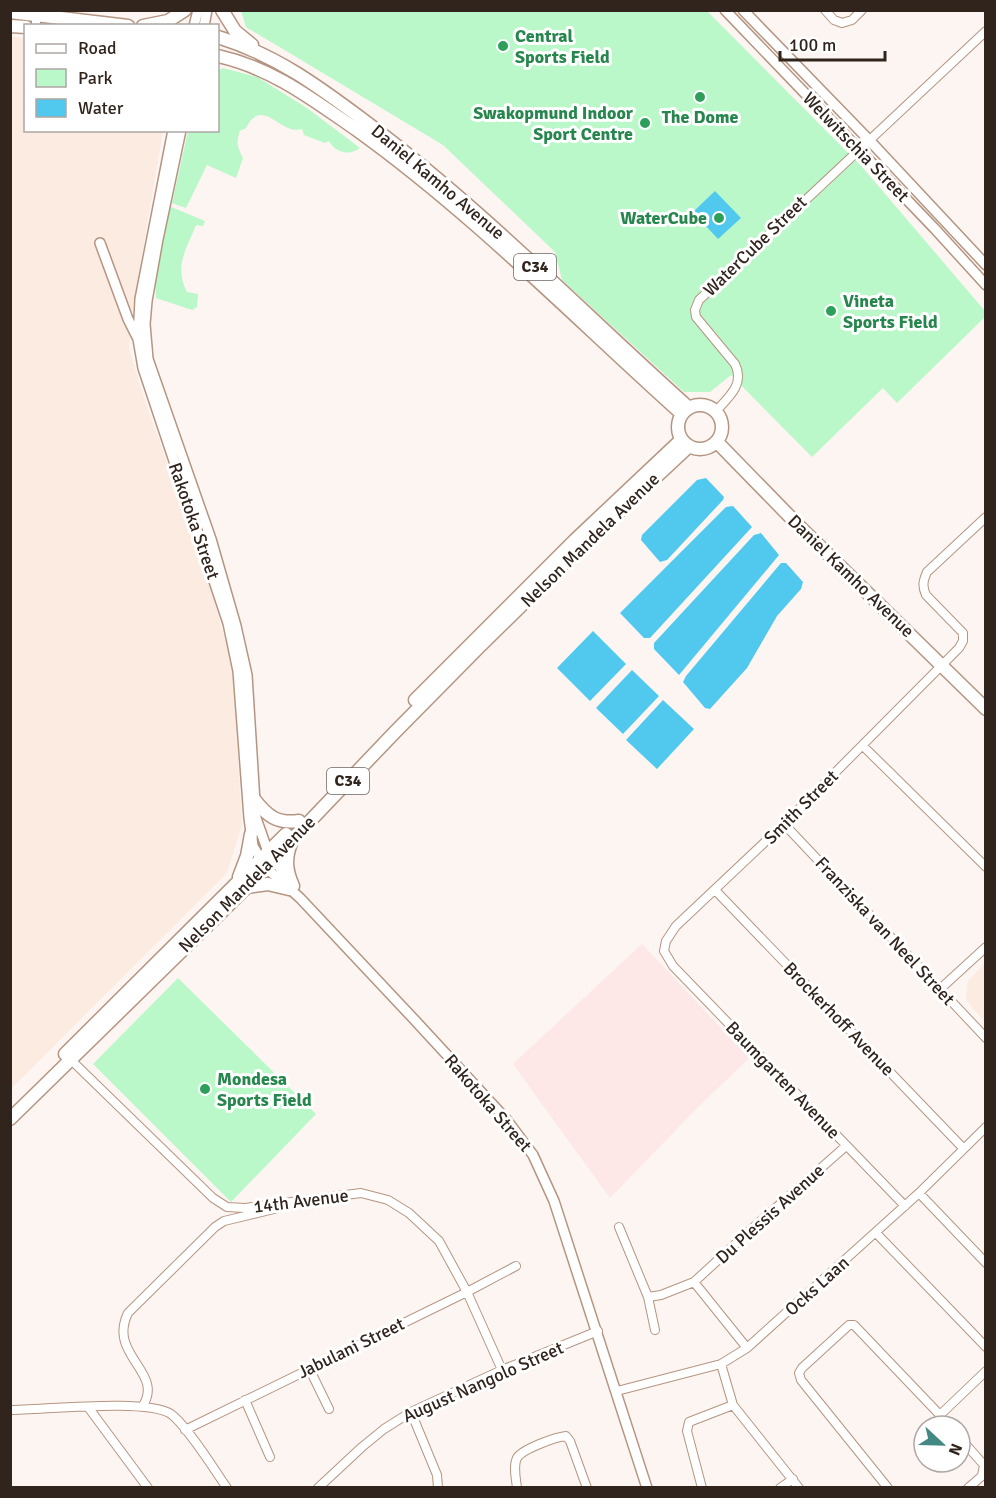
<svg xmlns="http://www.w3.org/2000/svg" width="996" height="1498" viewBox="0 0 996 1498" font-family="Signika,sans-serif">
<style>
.built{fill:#fcebe1}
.education{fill:#fde7e7}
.green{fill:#baf7c9}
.water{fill:#51c9ef}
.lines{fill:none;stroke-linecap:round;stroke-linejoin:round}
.minor-casing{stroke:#b59582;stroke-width:10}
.tertiary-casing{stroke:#b59582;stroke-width:12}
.primary-casing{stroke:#b59582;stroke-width:15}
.minor{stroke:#fff;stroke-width:8}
.tertiary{stroke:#fff;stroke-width:9}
.primary{stroke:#fff;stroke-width:12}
.leisure-dot{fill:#2e9e5b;stroke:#fff;stroke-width:2}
.labels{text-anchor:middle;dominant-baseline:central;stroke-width:6;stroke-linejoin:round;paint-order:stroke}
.shield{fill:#fff;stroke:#6f6661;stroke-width:1.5}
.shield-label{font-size:16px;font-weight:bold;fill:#31241d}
.leisure-label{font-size:18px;font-weight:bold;fill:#27864d;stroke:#fff;text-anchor:start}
.street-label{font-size:18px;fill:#31241d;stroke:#fff}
</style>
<rect width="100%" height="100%" fill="#fcf5f1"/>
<path class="built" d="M11 36 25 38 26 130 163 131 132 313 129 349 144 398 208 578 232 665 242 825 227 873 11 1089Z
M985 963V1022L966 1000 968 981Z"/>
<path class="education" d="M642 944 749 1058 696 1109 610 1198 513 1064Z"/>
<path class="green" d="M241 11H707L863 168 985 311V317L897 403 883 388 812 457 731 375 710 392H684L562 280 555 252 443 145 246 27Z
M223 68 257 77 307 108 360 148C349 156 336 153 329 141L325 143 304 135 302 129C280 136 263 95 246 128L240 131C236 142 237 147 243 158L236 178 207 165 186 208 172 203 188 131 218 130V71Z
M169 206 205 221 203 226 196 225C186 250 174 266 187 292L198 294 197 307 192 310 156 298 155 274Z
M178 978 316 1114 231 1202 93 1064Z"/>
<path class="water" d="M715 191 741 218 718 239 693 212Z
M706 478 724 497 723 500 667 560 660 562 641 540 642 535 697 480Z
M733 506 752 527 650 638H644L620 613 726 507Z
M761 533 779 555 679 675 654 649V643L754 535Z
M781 563H786L803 582 801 589 777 616 747 668 710 709 705 708 683 682 686 676Z
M593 631 626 664 590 701 557 668Z
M632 670 659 696 623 734 596 708Z
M663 700 694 729 657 769 626 740Z"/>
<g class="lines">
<defs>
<path id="minor" d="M825 10 834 20 842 23 852 20 862 10
M36 26V12
M716 411C729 397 745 384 735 364L696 317 695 310 699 300C794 210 890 121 986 31
M863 746 986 867
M784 824 986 1038
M715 890 963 1148
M939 990 986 947
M69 1058 213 1198 227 1207 245 1208 361 1193 388 1200 409 1213 439 1241 467 1292 502 1370
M919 1193 986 1263
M905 1206 673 966 664 951 666 941 676 926 784 824 959 648 963 641V633L926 595C922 586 923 581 927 572L986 517
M619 1227 648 1297 661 1295 694 1282 754 1227 846 1146
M876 1233 986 1347
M694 1282 747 1348
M648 1297 655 1330
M721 1364 733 1405 799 1488
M309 1368 329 1409
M617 1391 721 1364 747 1348 919 1193 986 1127
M245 1400 270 1457
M88 1407 148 1488
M142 1407C166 1372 107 1356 128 1313L215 1227 224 1221 278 1208
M10 1410C44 1410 147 1398 171 1414 187 1426 214 1469 227 1488
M411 1412 437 1475 438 1488
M940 1415 950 1426
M185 1430 467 1292 516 1266
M960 1438 984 1465 982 1476 968 1488
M318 1488 362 1447 384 1429 411 1412 502 1370 598 1331
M517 1488C516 1479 513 1466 517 1458 522 1449 556 1437 566 1436L570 1441 587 1488
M702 1488 687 1431 689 1422 733 1405
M780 1488 793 1479
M888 1488 801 1380 799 1373 802 1368 849 1325H854L940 1415 986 1371"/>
<path id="tertiary" d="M725 10 935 229 986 285
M743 10 870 141 986 265
M194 26 198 10
M204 26 207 10
M173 130 140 299 138 339 143 368 228 623 238 671 249 818 253 846 265 867 300 898 410 1015 506 1119 533 1155 554 1201 647 1488
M181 130 158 239 147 301 145 324 148 359 211 539 236 626 247 675 256 818 268 852 289 880
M100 243 128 319 137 337"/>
<path id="primary" d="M222 10 235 31 252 45
M10 12 128 26
M10 26 26 27
M143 26 168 21 185 10
M218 37C276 55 318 86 366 122 481 208 582 312 689 408
M218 56C272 68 312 99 357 130 474 214 575 318 682 414
M678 427a22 22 0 1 1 44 0a22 22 0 1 1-44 0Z
M717 442 798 525 986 709
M415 700 575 540 681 440
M254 799C267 816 277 824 299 821
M291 843C285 859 286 870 293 886
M239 877 247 856 251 834
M247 887 268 884 289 889
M65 1054 286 834
M10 1119 247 887 395 732 480 646 582 546 688 447"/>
</defs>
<use href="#minor" class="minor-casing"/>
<use href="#tertiary" class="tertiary-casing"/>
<use href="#primary" class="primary-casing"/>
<use href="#minor" class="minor"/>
<use href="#tertiary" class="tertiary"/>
<use href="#primary" class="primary"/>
</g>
<g class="leisure-dot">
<circle cx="503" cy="46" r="6"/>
<circle cx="700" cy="97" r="6"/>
<circle cx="645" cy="123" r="6"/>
<circle cx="719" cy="218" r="6"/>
<circle cx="831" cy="311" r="6"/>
<circle cx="205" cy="1089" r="6"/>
</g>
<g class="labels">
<g class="shield">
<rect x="514" y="254" width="42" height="26" rx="4.5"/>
<rect x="327" y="768" width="42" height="26" rx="4.5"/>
</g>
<g class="shield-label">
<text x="535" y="267">C34</text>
<text x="348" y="781">C34</text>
</g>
<g class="leisure-label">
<text x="515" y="36">Central<tspan x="515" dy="21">Sports Field</tspan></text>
<text x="633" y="113" text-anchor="end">Swakopmund Indoor<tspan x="633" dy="21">Sport Centre</tspan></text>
<text x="700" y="117" text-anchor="middle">The Dome</text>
<text x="707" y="218" text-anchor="end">WaterCube</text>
<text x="843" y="301">Vineta<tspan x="843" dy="21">Sports Field</tspan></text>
<text x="217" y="1079">Mondesa<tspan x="217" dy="21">Sports Field</tspan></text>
</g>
<g class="street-label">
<text transform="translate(856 147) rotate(46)">Welwitschia Street</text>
<text transform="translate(438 182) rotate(40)">Daniel Kamho Avenue</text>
<text transform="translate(755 246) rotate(-44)">WaterCube Street</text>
<text transform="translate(194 521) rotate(71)">Rakotoka Street</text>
<text transform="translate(590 540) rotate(-44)">Nelson Mandela Avenue</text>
<text transform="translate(851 576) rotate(44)">Daniel Kamho Avenue</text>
<text transform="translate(801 807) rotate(-45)">Smith Street</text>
<text transform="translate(247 884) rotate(-45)">Nelson Mandela Avenue</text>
<text transform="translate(885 931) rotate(47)">Franziska van Neel Street</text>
<text transform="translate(839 1019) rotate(46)">Brockerhoff Avenue</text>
<text transform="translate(783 1080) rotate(46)">Baumgarten Avenue</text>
<text transform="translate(488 1103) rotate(49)">Rakotoka Street</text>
<text transform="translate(301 1201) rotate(-7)">14th Avenue</text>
<text transform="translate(770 1214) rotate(-42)">Du Plessis Avenue</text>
<text transform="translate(817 1286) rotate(-42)">Ocks Laan</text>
<text transform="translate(351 1348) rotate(-26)">Jabulani Street</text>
<text transform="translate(483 1382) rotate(-24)">August Nangolo Street</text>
</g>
</g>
<rect width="996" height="1498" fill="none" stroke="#31241d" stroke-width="24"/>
<rect x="24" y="24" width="195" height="108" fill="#ffffff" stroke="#ada7a5" stroke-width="1.5"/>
<rect x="36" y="44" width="30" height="9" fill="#ffffff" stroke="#ada7a5" stroke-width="1.5"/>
<text x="78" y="54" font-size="18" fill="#31241d">Road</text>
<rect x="36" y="69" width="30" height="18" fill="#baf7c9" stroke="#ada7a5" stroke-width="1.5"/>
<text x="78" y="84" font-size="18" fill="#31241d">Park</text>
<rect x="36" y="99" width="30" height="18" fill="#51c9ef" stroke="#ada7a5" stroke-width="1.5"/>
<text x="78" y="114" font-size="18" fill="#31241d">Water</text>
<g transform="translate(942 1444) rotate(112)"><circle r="28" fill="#ffffff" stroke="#ada7a5" stroke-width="1.5"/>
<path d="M0-4.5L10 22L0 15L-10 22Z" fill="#438983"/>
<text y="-9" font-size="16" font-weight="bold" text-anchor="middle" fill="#31241d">N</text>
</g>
<path d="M780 51v9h105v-9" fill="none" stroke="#31241d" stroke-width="3"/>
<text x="789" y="51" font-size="18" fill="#31241d" stroke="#ffffff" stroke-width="4.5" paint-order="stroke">100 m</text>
</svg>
